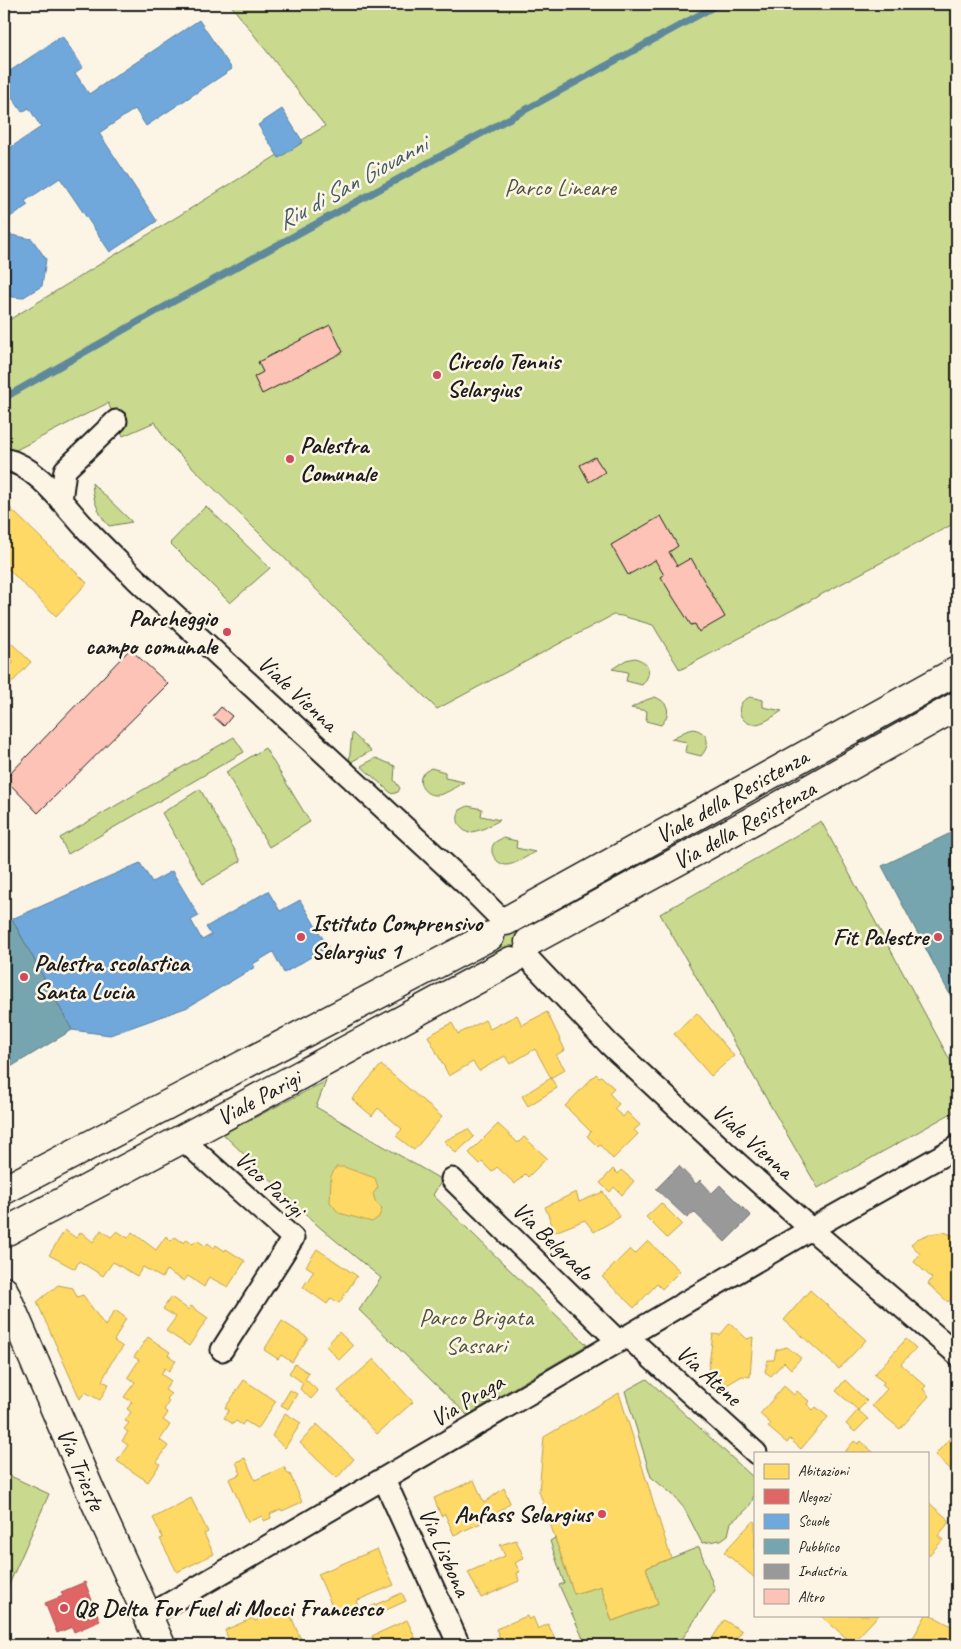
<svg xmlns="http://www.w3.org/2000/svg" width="961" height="1649" viewBox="0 0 961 1649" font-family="Caveat,sans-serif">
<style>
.green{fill:#c9da8e;stroke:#727b55}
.homes{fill:#ffd966;stroke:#bba050}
.shops{fill:#e06666;stroke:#a55050}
.schools{fill:#6fa8dc;stroke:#567ea2}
.public{fill:#76a5af;stroke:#5b7c83}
.industry{fill:#999;stroke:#747474}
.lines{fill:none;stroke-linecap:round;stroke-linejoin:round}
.stream{stroke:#5f899a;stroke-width:7}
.building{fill:#fec3b7;stroke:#1c1c1c}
.minor-casing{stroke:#1c1c1c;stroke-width:25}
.tertiary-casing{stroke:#1c1c1c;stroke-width:31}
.minor{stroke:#fcf5e5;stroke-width:21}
.tertiary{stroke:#fcf5e5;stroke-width:28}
.poi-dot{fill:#d1495b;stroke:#fcf5e5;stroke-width:2}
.labels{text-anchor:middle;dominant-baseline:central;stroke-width:5;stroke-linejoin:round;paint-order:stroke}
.park-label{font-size:24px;fill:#50553e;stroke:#fcf5e5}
.poi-label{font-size:24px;font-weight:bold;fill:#1c1c1c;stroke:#fcf5e5;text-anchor:start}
.street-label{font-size:24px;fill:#1c1c1c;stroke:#fcf5e5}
.water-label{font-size:25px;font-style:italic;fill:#435b66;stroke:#fcf5e5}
</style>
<rect width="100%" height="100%" fill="#fcf5e5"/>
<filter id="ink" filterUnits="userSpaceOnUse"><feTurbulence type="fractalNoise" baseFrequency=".02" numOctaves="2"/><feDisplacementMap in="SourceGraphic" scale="10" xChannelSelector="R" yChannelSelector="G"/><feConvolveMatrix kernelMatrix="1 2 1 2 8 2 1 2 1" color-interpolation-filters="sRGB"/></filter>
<g filter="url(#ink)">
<path class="green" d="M230 4H957V522L680 670 653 625 622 616 613 615 437 709 166 441 155 422 123 436 108 403 16 450 4 449V323L325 126Z
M92 483 132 522 109 526C98 514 93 500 92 483Z
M206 506 270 568 230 603 170 543Z
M635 658C651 663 652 674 642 685L626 681 628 672 612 669 626 660Z
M655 697C670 703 671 714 661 725L646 721 647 711 631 708 646 700Z
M750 697 763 700V707L782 711C774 716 762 725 753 724 744 724 736 713 741 704 742 701 746 699 750 697Z
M694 729C709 733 711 745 701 756L685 752 687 742 671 739 686 731Z
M352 733 371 751 349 763Z
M234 737 244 752 68 854 60 838Z
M265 748 310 822 269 847 226 772Z
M376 758 395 766 394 780 400 788 398 792 392 794 361 766Z
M431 768 445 772V778L464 782C455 787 444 796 435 795 425 795 417 784 422 775 424 772 428 770 431 768Z
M200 789 241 861 203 884 162 813Z
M468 806 482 809 481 816 500 820 483 829 469 833C459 829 455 820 460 810Z
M821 821 957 1073V1110L818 1188 660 914Z
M503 838 517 841 516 848 535 852C527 856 515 865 506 865 497 864 489 854 493 845 495 841 499 840 503 838Z
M519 923 528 932 529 944 499 958 489 942Z
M326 1081 316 1107 442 1180 433 1195 587 1345 467 1415 359 1310 381 1278 317 1225 223 1134Z
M647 1379 755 1479C755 1504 750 1508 731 1522L728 1535 721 1540 702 1543 684 1508 672 1494 651 1477 625 1391Z
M4 1473 49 1494 4 1596Z
M555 1538 574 1594 601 1586 612 1621 658 1604 646 1568 699 1547 715 1590 678 1645H586L559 1585 564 1583 550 1541Z"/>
<path class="homes" d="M8 506 87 583 56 616 4 565V510Z
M4 636 31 662 4 691V672L14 662 4 653Z
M547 1012 565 1050 556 1055 565 1069 551 1078 535 1049 510 1064 505 1056 479 1071 473 1062 449 1076 428 1036 452 1023 458 1034 485 1020 490 1029 517 1015 522 1025Z
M697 1013 734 1056 711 1076 674 1034Z
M381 1065 442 1117 414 1150 396 1136 402 1129 378 1108 372 1116 352 1099Z
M596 1074 599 1077 601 1076 614 1088 609 1093 619 1104 614 1109 623 1117 627 1112 640 1125 634 1130 638 1134 613 1159 600 1145 598 1147 587 1136 591 1132 565 1106Z
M551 1078 557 1088 528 1106 522 1096Z
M498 1124 518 1143 524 1137 547 1158 528 1177 525 1174 515 1184 497 1167 492 1172 482 1162 480 1164 469 1153Z
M468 1129 474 1137 456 1153 444 1141Z
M336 1167H344L375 1178 378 1187 373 1194 376 1203 382 1208 379 1217 372 1222 339 1213 330 1202 331 1176Z
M613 1169 618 1174 621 1170 634 1181 622 1195 614 1187 610 1192 600 1183Z
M576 1192 579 1202 603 1192 620 1217 594 1232 585 1220 555 1232 545 1207Z
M661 1203 682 1224 667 1238 646 1217Z
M65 1230 76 1238 81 1232 93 1242 101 1230 111 1237 117 1231 128 1238 132 1232 156 1250 166 1236 171 1241 175 1237 184 1243 187 1239 193 1244 197 1240 205 1246 208 1243 214 1248 216 1245 225 1251 226 1249 245 1261 228 1287 209 1277 204 1287 188 1276 184 1281 166 1270 162 1278 143 1267 137 1276 113 1262 103 1276 79 1261 75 1269 49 1255Z
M944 1232 957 1237V1292L948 1302 928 1284 932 1278 914 1262 920 1254 911 1244 917 1239 929 1234Z
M648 1241 680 1271 662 1289 657 1284 634 1308 602 1277 630 1249 635 1254Z
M317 1249 357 1276 339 1303 331 1298 327 1304 303 1287 314 1271 306 1266Z
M58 1285 73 1288 77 1297 83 1295 105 1326 115 1310 126 1318 114 1341 123 1347 111 1363 102 1381 109 1384 100 1400 85 1392 80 1399 37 1302Z
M810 1290 866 1340 839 1369 784 1320Z
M171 1297 189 1310 191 1306 208 1318 189 1346 166 1331 176 1317 163 1309Z
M282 1321 308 1338 292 1362 281 1355 278 1359 264 1350Z
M730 1323 747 1339 753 1337 750 1377 742 1376 725 1386 718 1373 708 1372 713 1334 720 1335Z
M339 1332 353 1346 339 1360 326 1346Z
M148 1337 170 1352 168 1355 176 1361 169 1371 165 1368 161 1374 171 1381 165 1390 171 1394 167 1399 169 1401 164 1410 168 1413 163 1420 170 1425 160 1440 168 1446 157 1462 160 1464 148 1482 117 1461 128 1445 122 1441 128 1432 124 1429 129 1423 125 1421 131 1412 127 1409 132 1402 124 1397 135 1382 128 1377 139 1360 134 1357Z
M906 1339 916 1348 901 1364 926 1386 923 1389 929 1396 900 1429 872 1406 887 1389 882 1385 884 1382 874 1375Z
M787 1347 801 1358 791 1369 784 1362 771 1376 765 1372 768 1360H774L776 1350Z
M374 1359 413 1402 377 1434 338 1391Z
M295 1364 309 1373 305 1379 318 1391 311 1399 300 1389 303 1383 289 1373Z
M244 1380 276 1401 258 1429 245 1421 242 1425 236 1421 233 1424 224 1418 229 1410 225 1408Z
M845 1380 867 1401 858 1410 836 1391Z
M784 1386 794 1395 797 1391 809 1401 807 1404 813 1410 816 1407 828 1417 801 1449 790 1439 787 1443 768 1427 771 1424 760 1414Z
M290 1390 297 1394 288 1409 281 1405Z
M619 1393 671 1558 646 1568 658 1604 612 1621 601 1586 574 1594 539 1491 544 1437Z
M858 1410 868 1419 855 1432 846 1424Z
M285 1413 301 1423 285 1448 272 1436Z
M317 1424 354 1459 337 1478 300 1443Z
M957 1430V1475L935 1455Z
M854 1441 858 1444 861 1441 874 1453H844Z
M245 1458 255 1480 284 1467 288 1474H290L302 1502 282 1511 281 1509 270 1514 271 1518 264 1521 262 1516 248 1522 229 1479 241 1474 236 1462Z
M474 1480 484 1503 504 1488 510 1503 490 1519 454 1535 445 1514 441 1516 434 1498Z
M191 1498 208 1532 204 1534 214 1554 177 1572 160 1539 163 1538 153 1518Z
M927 1501 950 1521 938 1536 943 1540 927 1557Z
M753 1521 755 1522V1578L724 1552Z
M516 1540 524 1558 515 1563 520 1572 517 1573 519 1581 481 1598 468 1572 505 1556 500 1545Z
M377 1549 394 1585 356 1601 358 1606 336 1615 318 1574Z
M402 1593 406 1601 371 1617 368 1608Z
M287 1607 302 1642 295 1645H226L225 1643 229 1641 225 1630 253 1618 255 1621Z
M927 1613 957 1629V1645H909Z
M820 1615H879L852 1643Z
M527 1616 529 1620 533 1617 538 1629 548 1624 558 1645H503L496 1629Z
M407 1620 417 1642 426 1638 429 1645H376L372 1636Z
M724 1620 742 1631 732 1645H708Z"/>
<path class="shops" d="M85 1582 100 1621 74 1632 72 1627 57 1633 45 1603 63 1596 61 1592Z"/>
<path class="schools" d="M199 20 232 69 146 126 135 109 99 133 157 221 110 252 60 178 25 201 28 205 4 221V152L41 127 29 108 22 112 4 85V75L62 36 83 67 75 73 89 94Z
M282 109 303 142 279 158 258 125Z
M4 231 6 234 32 239 46 259 42 286 22 298 4 296Z
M140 863 152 882 172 871 199 916 191 920 202 940 211 935 206 927 268 891 280 911 300 900 328 947 284 973 273 952 253 964 255 967 188 1007 110 1035 72 1030 12 919Z"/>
<path class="public" d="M957 830V1008L882 866Z
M12 919 72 1030 4 1071V924Z"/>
<path class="industry" d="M679 1166 696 1184 700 1180 712 1193 720 1185 751 1216 725 1242 694 1212 687 1218 656 1189Z"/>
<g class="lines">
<path class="stream" d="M4 398 171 303 719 4"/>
</g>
<path class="building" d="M330 325 343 352 262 394 254 377 263 372 258 362Z
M595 457 605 472 589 482 580 465Z
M661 516 678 546 669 552 677 566 691 558 725 617 699 632 695 624 691 625 673 597 661 577 664 575 655 560 628 575 611 545Z
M130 649 168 684 38 813 5 779Z
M221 707 232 716 224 726 213 716Z"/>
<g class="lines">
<defs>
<path id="minor" d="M4 459C38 466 65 507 88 531 104 548 121 564 137 580L468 886 503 921
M61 501 65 470 116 421
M524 954 609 1044 737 1163 811 1229 957 1354
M182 1139 293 1238 222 1350
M452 1179 618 1341
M627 1336 756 1453
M384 1479 459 1645
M148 1616 811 1229 957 1147"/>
<g id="tertiary">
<path id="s1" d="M506 921 957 671"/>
<path id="s2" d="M529 942 772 810 957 706"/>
<path d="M4 1190 490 936"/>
<path id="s3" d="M4 1230 7 1231 182 1139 511 961"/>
<path id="s4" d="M4 1291 94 1499 161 1645"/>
</g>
</defs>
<use href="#minor" class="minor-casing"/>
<use href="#tertiary" class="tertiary-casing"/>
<use href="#minor" class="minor"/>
<use href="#tertiary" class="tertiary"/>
</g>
</g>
<g class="poi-dot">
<circle cx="437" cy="375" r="5"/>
<circle cx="290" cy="459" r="5"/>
<circle cx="227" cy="632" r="5"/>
<circle cx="301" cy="937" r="5"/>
<circle cx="938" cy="937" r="5"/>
<circle cx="24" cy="977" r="5"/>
<circle cx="602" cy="1514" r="5"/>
<circle cx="64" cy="1608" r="5"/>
</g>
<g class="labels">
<g class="park-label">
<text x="560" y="187">Parco Lineare</text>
<text x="476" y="1317">Parco Brigata<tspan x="476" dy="28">Sassari</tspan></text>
</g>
<g class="poi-label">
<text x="447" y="361">Circolo Tennis<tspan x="447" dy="28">Selargius</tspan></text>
<text x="300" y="445">Palestra<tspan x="300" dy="28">Comunale</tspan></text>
<text x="217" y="618" text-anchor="end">Parcheggio<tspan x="217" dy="28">campo comunale</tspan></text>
<text x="311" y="923">Istituto Comprensivo<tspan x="311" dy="28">Selargius 1</tspan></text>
<text x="928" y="937" text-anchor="end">Fit Palestre</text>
<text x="34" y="963">Palestra scolastica<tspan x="34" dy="28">Santa Lucia</tspan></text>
<text x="592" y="1514" text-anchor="end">Anfass Selargius</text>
<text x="74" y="1608">Q8 Delta For Fuel di Mocci Francesco</text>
</g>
<g class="street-label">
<text transform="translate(298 693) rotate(43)">Viale Vienna</text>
<text stroke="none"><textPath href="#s1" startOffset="258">Viale della Resistenza</textPath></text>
<text stroke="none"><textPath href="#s2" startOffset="245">Via della Resistenza</textPath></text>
<text stroke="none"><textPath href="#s3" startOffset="288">Viale Parigi</textPath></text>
<text transform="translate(753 1141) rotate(42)">Viale Vienna</text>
<text transform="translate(270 1184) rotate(43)">Vico Parigi</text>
<text transform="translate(553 1241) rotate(44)">Via Belgrado</text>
<text transform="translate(709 1375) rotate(42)">Via Atene</text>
<text transform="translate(467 1400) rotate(-31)">Via Praga</text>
<text stroke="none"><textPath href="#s4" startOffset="194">Via Trieste</textPath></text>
<text transform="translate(445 1552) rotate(66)">Via Lisbona</text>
</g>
<g class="water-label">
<text transform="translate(352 183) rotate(-29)">Riu di San Giovanni</text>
</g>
</g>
<rect width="961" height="1649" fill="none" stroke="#fcf5e5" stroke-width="20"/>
<rect x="10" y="10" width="941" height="1629" fill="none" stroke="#1c1c1c" stroke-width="2" filter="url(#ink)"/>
<rect x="754" y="1452" width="175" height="165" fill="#fcf5e5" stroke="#a29e95"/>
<rect x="764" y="1464" width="25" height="15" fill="#ffd966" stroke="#a29e95"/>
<text x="798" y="1476" font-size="15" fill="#1c1c1c">Abitazioni</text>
<rect x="764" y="1489" width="25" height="15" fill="#e06666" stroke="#a29e95"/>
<text x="798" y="1502" font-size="15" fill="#1c1c1c">Negozi</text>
<rect x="764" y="1514" width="25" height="15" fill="#6fa8dc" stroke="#a29e95"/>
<text x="798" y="1526" font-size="15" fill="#1c1c1c">Scuole</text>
<rect x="764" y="1539" width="25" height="15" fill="#76a5af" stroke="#a29e95"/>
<text x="798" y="1552" font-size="15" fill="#1c1c1c">Pubblico</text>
<rect x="764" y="1564" width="25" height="15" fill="#999999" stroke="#a29e95"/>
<text x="798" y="1576" font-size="15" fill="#1c1c1c">Industria</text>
<rect x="764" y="1589" width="25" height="15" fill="#fec3b7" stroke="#a29e95"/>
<text x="798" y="1602" font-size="15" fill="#1c1c1c">Altro</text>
</svg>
